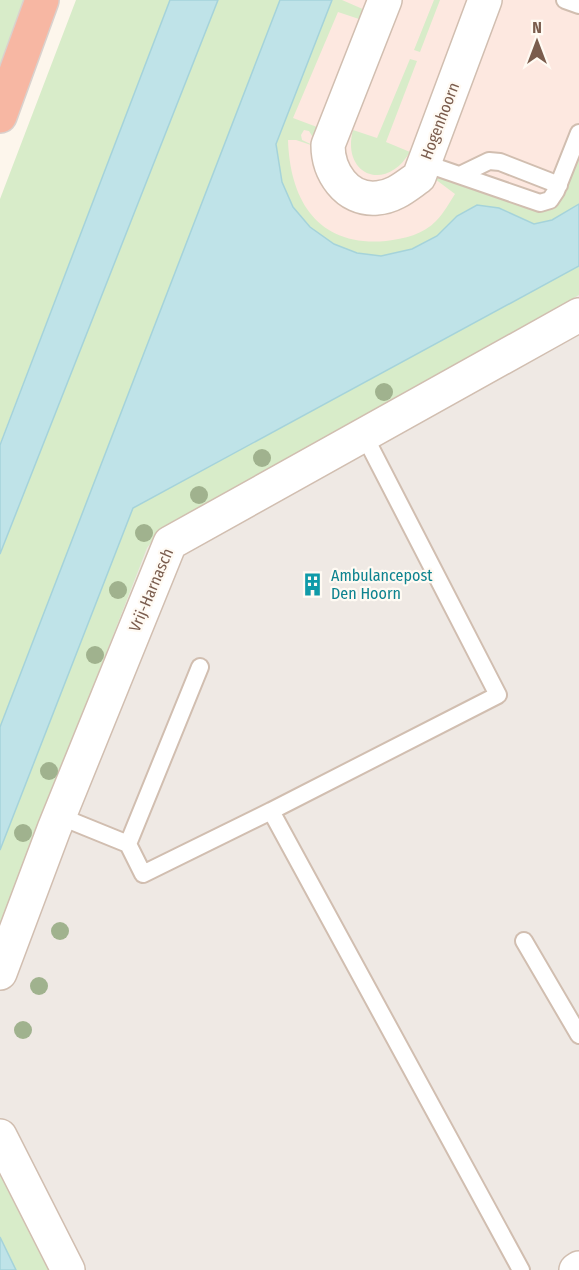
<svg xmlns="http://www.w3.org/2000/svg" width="579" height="1270" viewBox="0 0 579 1270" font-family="'Fira Sans Condensed',sans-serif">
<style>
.commercial{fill:#fde8e0}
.industrial{fill:#efe9e4}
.green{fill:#d8ecc9}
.water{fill:#bfe3e8;stroke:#a5d3da;stroke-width:1.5}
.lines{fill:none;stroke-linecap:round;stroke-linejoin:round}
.lane-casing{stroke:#d1beb0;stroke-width:20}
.street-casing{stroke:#d1beb0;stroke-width:36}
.highway-casing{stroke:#dad1cd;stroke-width:36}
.lane{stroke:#fff;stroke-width:16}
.street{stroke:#fff;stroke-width:33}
.highway{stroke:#f7b7a3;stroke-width:33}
.tree{fill:#a0b28e}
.labels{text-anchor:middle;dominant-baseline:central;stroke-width:4.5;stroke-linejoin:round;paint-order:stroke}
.street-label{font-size:16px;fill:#7a5c4d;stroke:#fffaf3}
.culture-label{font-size:16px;fill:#0d838f;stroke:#fffaf3;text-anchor:start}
</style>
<rect width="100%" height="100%" fill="#fdf6ec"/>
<path class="commercial" d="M320 0H579V241L266 410 230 242Z"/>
<path class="industrial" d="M579 241V1270H0V554Z"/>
<path class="green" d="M0 0H29L0 80Z
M76 0H170L0 444V199Z
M218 0H280L0 727V554Z
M332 0H342L365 10 362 20 338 12 293 118 317 127 314 139 309 131 304 130 301 135 302 140 317 147 296 140H288C290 201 318 247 386 241 404 239 424 234 436 221 444 213 449 203 455 194L435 179 439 175 544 211C567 203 571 175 579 154V204L552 220 534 224 499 208 457 216 437 236 412 249 381 256 357 253 334 244 310 227 293 207 282 182 276 144Z
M434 0H440L420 52 414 50Z
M410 59 417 61 386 142 410 152C385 194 341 174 353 130L377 138Z
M579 266V295L161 529 147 548 0 927V850L133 508Z
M0 1169 50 1270H16L0 1237Z"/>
<path class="water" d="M170 0H218L0 554V445Z
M280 0H332L276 144 282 182 293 207 310 227 334 244 357 253 381 256 412 249 437 236 457 216 477 205 499 208 534 224 552 220 579 204V266L133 508 0 850V727Z
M0 1237 16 1270H0Z"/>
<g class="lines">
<defs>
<path id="lane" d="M565 0 579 5
M424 163 540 203 550 200 556 191 579 133
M460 175 489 161 500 162 559 185
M271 811 498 695 364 435
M59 816 128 844 200 667
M128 844 143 874 271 811 521 1270
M524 941 579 1035"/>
<path id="street" d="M385 0 328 145C328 171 346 201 377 198 394 197 406 186 419 177L485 0
M0 973 54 829 170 543 579 315
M0 1136 68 1270
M576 1270 579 1268"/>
<path id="highway" d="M0 116 42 0"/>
</defs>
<use href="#lane" class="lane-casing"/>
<use href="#street" class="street-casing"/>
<use href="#highway" class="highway-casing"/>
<use href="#lane" class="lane"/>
<use href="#street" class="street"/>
<use href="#highway" class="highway"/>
</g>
<g class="tree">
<circle cx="384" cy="392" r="9"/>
<circle cx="262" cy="458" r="9"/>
<circle cx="199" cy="495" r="9"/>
<circle cx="144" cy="533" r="9"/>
<circle cx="118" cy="590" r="9"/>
<circle cx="95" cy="655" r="9"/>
<circle cx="49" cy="771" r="9"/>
<circle cx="23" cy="833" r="9"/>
<circle cx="60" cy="931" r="9"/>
<circle cx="39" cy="986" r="9"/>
<circle cx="23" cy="1030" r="9"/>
</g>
<defs>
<symbol id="building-bare" viewBox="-9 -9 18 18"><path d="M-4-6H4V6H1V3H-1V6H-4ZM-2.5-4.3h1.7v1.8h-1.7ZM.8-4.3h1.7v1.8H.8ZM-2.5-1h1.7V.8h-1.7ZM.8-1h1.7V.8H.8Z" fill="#0f9aa8" stroke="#fffaf3" stroke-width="2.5" paint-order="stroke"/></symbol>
</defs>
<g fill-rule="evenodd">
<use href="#building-bare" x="296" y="568" width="33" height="33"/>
</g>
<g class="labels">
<g class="street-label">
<text transform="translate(440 121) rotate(-69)">Hogenhoorn</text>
<text transform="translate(151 590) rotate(-67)">Vrij-Harnasch</text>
</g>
<g class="culture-label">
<text x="331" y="575">Ambulancepost<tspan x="331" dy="18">Den Hoorn</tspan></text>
</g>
</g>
<g transform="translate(537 42)" stroke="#fffaf3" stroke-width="4.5" paint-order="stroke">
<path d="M0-4.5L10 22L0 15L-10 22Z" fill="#7a5c4d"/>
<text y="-9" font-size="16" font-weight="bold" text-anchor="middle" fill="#7a5c4d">N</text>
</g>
</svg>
